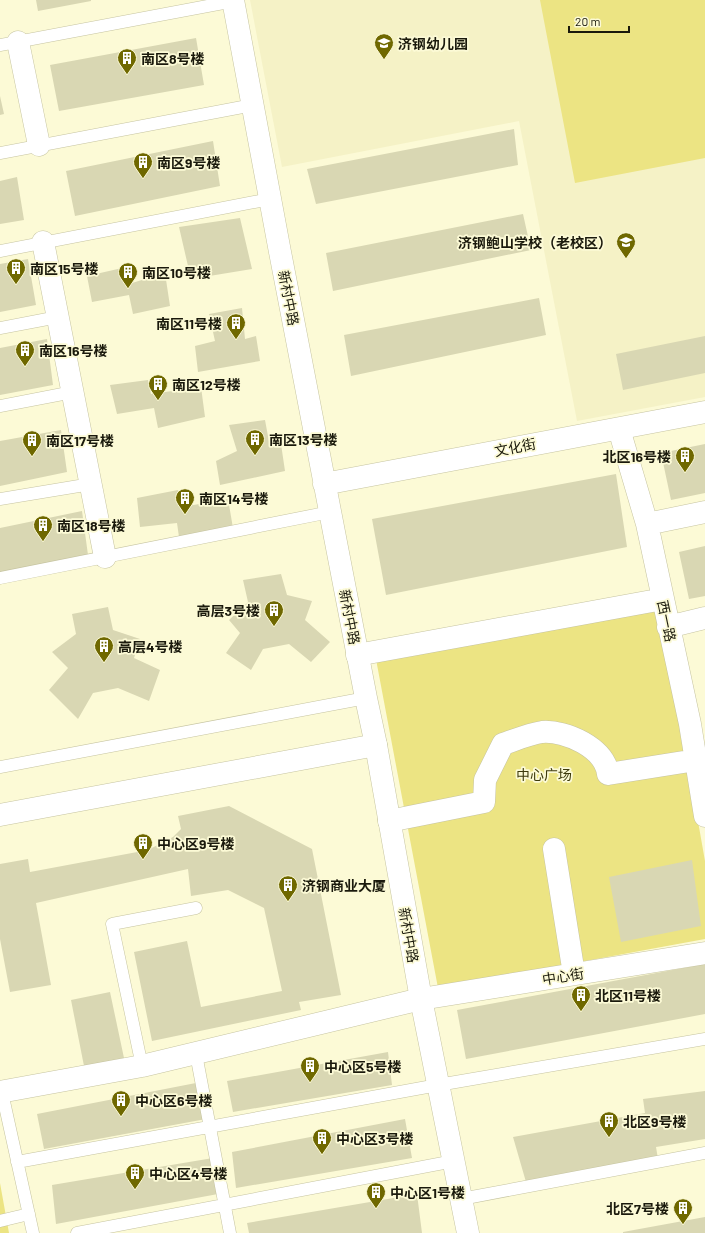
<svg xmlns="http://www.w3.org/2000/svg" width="705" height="1233" viewBox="0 0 705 1233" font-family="Barlow,'Noto Sans SC',sans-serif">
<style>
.built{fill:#f5f2c6}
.green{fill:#ece483}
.building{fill:#d9d7b3}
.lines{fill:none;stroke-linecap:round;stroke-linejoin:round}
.lane-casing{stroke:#c6c4a1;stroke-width:13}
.street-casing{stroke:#c6c4a1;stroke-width:23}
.secondary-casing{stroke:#c6c4a1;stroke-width:23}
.lane{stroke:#fff;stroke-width:12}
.street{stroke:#fff;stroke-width:22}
.secondary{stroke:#fff;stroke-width:22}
.labels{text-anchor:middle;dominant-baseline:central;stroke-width:3.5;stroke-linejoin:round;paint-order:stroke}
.poi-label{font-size:14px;font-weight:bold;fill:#1a190c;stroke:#fcfad6;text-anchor:start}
.street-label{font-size:14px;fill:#1a190c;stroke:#fcfad6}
.park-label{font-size:14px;fill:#3c390b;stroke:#fcfad6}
</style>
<rect width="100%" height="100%" fill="#fcfad6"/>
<path class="built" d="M250 0H705V397L577 421 519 121 282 167Z"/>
<path class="green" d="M540 0H705V158L575 183Z
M659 600 705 861V939L438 988 375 654Z
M0 1183 9 1233H0Z"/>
<path class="building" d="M36 0H91V1L38 11Z
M196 38 204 85 59 111 50 65Z
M0 96 4 114 0 115Z
M514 129 518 165 316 204 307 169Z
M213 141 220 186 75 216 66 171Z
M17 177 24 220 0 224V181Z
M523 214 531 250 333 291 326 253Z
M240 218 252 269 191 279 179 227Z
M28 259 36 305 0 312V264Z
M131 266 132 283 165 273 170 306 133 314 129 295 92 302 87 276Z
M539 298 546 335 351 376 344 335Z
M242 308 245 339 256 336 260 361 198 372 195 346 215 341 209 314Z
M705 336V373L623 390 616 354Z
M47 339 53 385 0 395V348Z
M148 380 151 394 201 387 205 417 158 428 154 408 117 414 110 385Z
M265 420 270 447 281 444 285 471 220 485 216 461 237 451 229 425Z
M61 430 67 472 0 486V441Z
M705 444V493L671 500 661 453Z
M616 474 627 547 386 595 372 519Z
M178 490 182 507 228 499 233 528 179 537 177 523 140 527 137 498Z
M82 511 88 555 0 573V528Z
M705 546V596L689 599 679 552Z
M281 574 287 595 312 601 305 620 330 642 311 662 289 644 263 649 251 670 226 653 240 633 229 620 248 602 243 580Z
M108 607 113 630 140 639 134 658 160 670 149 701 118 688 93 693 78 719 49 690 68 668 52 652 76 634 72 614Z
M229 806 312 849 341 995 299 1002 301 1010 152 1041 134 952 187 941 201 1007 282 991 264 908 228 890 191 896 188 869 36 903 51 985 10 992 0 939V864L28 859 30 872 148 850 173 837 181 829 178 816Z
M692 860 701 926 621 942 609 877Z
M705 964V1014L466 1059 457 1010Z
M110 992 124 1058 84 1066 71 1000Z
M388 1052 392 1085 233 1112 227 1081Z
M201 1082 206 1119 44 1149 37 1114Z
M705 1091V1139L656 1147 658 1159 526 1182 513 1137 645 1113 643 1099Z
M405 1119 412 1158 236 1188 232 1152Z
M213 1158 218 1194 56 1224 52 1185Z
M417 1194 422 1233H249L247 1223Z
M705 1217V1233H623V1232Z"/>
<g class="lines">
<defs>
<path id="lane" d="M0 45 234 1
M0 153 253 105
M0 251 270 199
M0 328 58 317
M0 406 73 392
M0 499 91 484
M0 578 330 512
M0 767 366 698
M196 1054 230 1233
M142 1066 112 924 196 908
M1 1088 33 1233
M17 1162 438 1085 705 1039
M461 1199 705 1153
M0 1221 29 1214
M77 1233 454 1161"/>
<path id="street" d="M18 42 39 145
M43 242 105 557
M619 429 647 524 690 724 705 816
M647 524 705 512
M668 627 705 618
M357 655 663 599
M0 815 376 745
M389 821 484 802 485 780 503 744C515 740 529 734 542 732 566 730 605 748 608 774L696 760
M554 849 574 974
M0 1092 142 1066 421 999 705 953"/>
<path id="secondary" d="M233 0 280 252 366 698 376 745 421 999 468 1233
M324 484 705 412"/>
</defs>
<use href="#lane" class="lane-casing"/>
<use href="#street" class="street-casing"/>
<use href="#secondary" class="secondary-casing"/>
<use href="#lane" class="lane"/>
<use href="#street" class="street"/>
<use href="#secondary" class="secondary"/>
</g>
<defs>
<symbol id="school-pin" viewBox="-11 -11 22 30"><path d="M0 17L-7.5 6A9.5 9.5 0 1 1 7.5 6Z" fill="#6f6800" stroke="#fcfad6"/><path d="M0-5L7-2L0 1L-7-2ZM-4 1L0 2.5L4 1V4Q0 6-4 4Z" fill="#fff"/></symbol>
<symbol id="building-pin" viewBox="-11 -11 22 30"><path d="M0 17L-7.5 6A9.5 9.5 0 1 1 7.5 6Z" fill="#6f6800" stroke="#fcfad6"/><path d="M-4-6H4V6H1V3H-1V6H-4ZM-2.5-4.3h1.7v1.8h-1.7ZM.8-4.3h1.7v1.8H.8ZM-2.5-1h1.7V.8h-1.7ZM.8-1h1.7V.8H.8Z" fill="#fff"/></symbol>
</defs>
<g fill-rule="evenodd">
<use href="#school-pin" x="373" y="32" width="22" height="30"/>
<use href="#building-pin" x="116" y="47" width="22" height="30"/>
<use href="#building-pin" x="132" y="151" width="22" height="30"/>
<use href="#school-pin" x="615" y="231" width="22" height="30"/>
<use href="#building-pin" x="5" y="257" width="22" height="30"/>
<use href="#building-pin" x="117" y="261" width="22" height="30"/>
<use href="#building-pin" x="225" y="312" width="22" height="30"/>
<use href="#building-pin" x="14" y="339" width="22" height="30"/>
<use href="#building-pin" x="147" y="373" width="22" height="30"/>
<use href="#building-pin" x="244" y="428" width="22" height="30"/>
<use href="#building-pin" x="21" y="429" width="22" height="30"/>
<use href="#building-pin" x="674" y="445" width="22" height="30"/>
<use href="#building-pin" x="174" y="487" width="22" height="30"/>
<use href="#building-pin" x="32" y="514" width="22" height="30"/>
<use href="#building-pin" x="263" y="599" width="22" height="30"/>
<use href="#building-pin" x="93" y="635" width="22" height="30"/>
<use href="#building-pin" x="132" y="832" width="22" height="30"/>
<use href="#building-pin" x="277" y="874" width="22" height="30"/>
<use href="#building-pin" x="570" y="984" width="22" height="30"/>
<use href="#building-pin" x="299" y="1055" width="22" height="30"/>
<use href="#building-pin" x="110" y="1089" width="22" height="30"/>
<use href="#building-pin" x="598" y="1110" width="22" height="30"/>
<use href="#building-pin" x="311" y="1127" width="22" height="30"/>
<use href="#building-pin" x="124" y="1162" width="22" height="30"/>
<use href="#building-pin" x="365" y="1181" width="22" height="30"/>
<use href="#building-pin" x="672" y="1197" width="22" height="30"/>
</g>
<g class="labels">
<g class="poi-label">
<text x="398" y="43">济钢幼儿园</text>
<text x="141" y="58">南区8号楼</text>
<text x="157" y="162">南区9号楼</text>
<text x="612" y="242" text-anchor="end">济钢鲍山学校（老校区）</text>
<text x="30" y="268">南区15号楼</text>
<text x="142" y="272">南区10号楼</text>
<text x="222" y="323" text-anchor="end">南区11号楼</text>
<text x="39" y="350">南区16号楼</text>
<text x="172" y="384">南区12号楼</text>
<text x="269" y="439">南区13号楼</text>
<text x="46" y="440">南区17号楼</text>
<text x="671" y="456" text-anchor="end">北区16号楼</text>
<text x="199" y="498">南区14号楼</text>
<text x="57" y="525">南区18号楼</text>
<text x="260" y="610" text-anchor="end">高层3号楼</text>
<text x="118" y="646">高层4号楼</text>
<text x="157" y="843">中心区9号楼</text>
<text x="302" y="885">济钢商业大厦</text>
<text x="595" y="995">北区11号楼</text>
<text x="324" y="1066">中心区5号楼</text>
<text x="135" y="1100">中心区6号楼</text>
<text x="623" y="1121">北区9号楼</text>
<text x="336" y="1138">中心区3号楼</text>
<text x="149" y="1173">中心区4号楼</text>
<text x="390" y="1192">中心区1号楼</text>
<text x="669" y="1208" text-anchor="end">北区7号楼</text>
</g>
<g class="street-label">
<text transform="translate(289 298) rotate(79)">新村中路</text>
<text transform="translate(515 447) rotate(-11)">文化街</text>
<text transform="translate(350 617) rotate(79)">新村中路</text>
<text transform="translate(667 621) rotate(78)">西一路</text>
<text transform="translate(409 935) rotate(80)">新村中路</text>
<text transform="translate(563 976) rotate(-9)">中心街</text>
</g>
<g class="park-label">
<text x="544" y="774">中心广场</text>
</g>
</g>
<path d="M569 26v6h60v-6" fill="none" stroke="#1a190c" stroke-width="2"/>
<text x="575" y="26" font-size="12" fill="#1a190c" stroke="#fcfad6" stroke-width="3" paint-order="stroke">20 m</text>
</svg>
